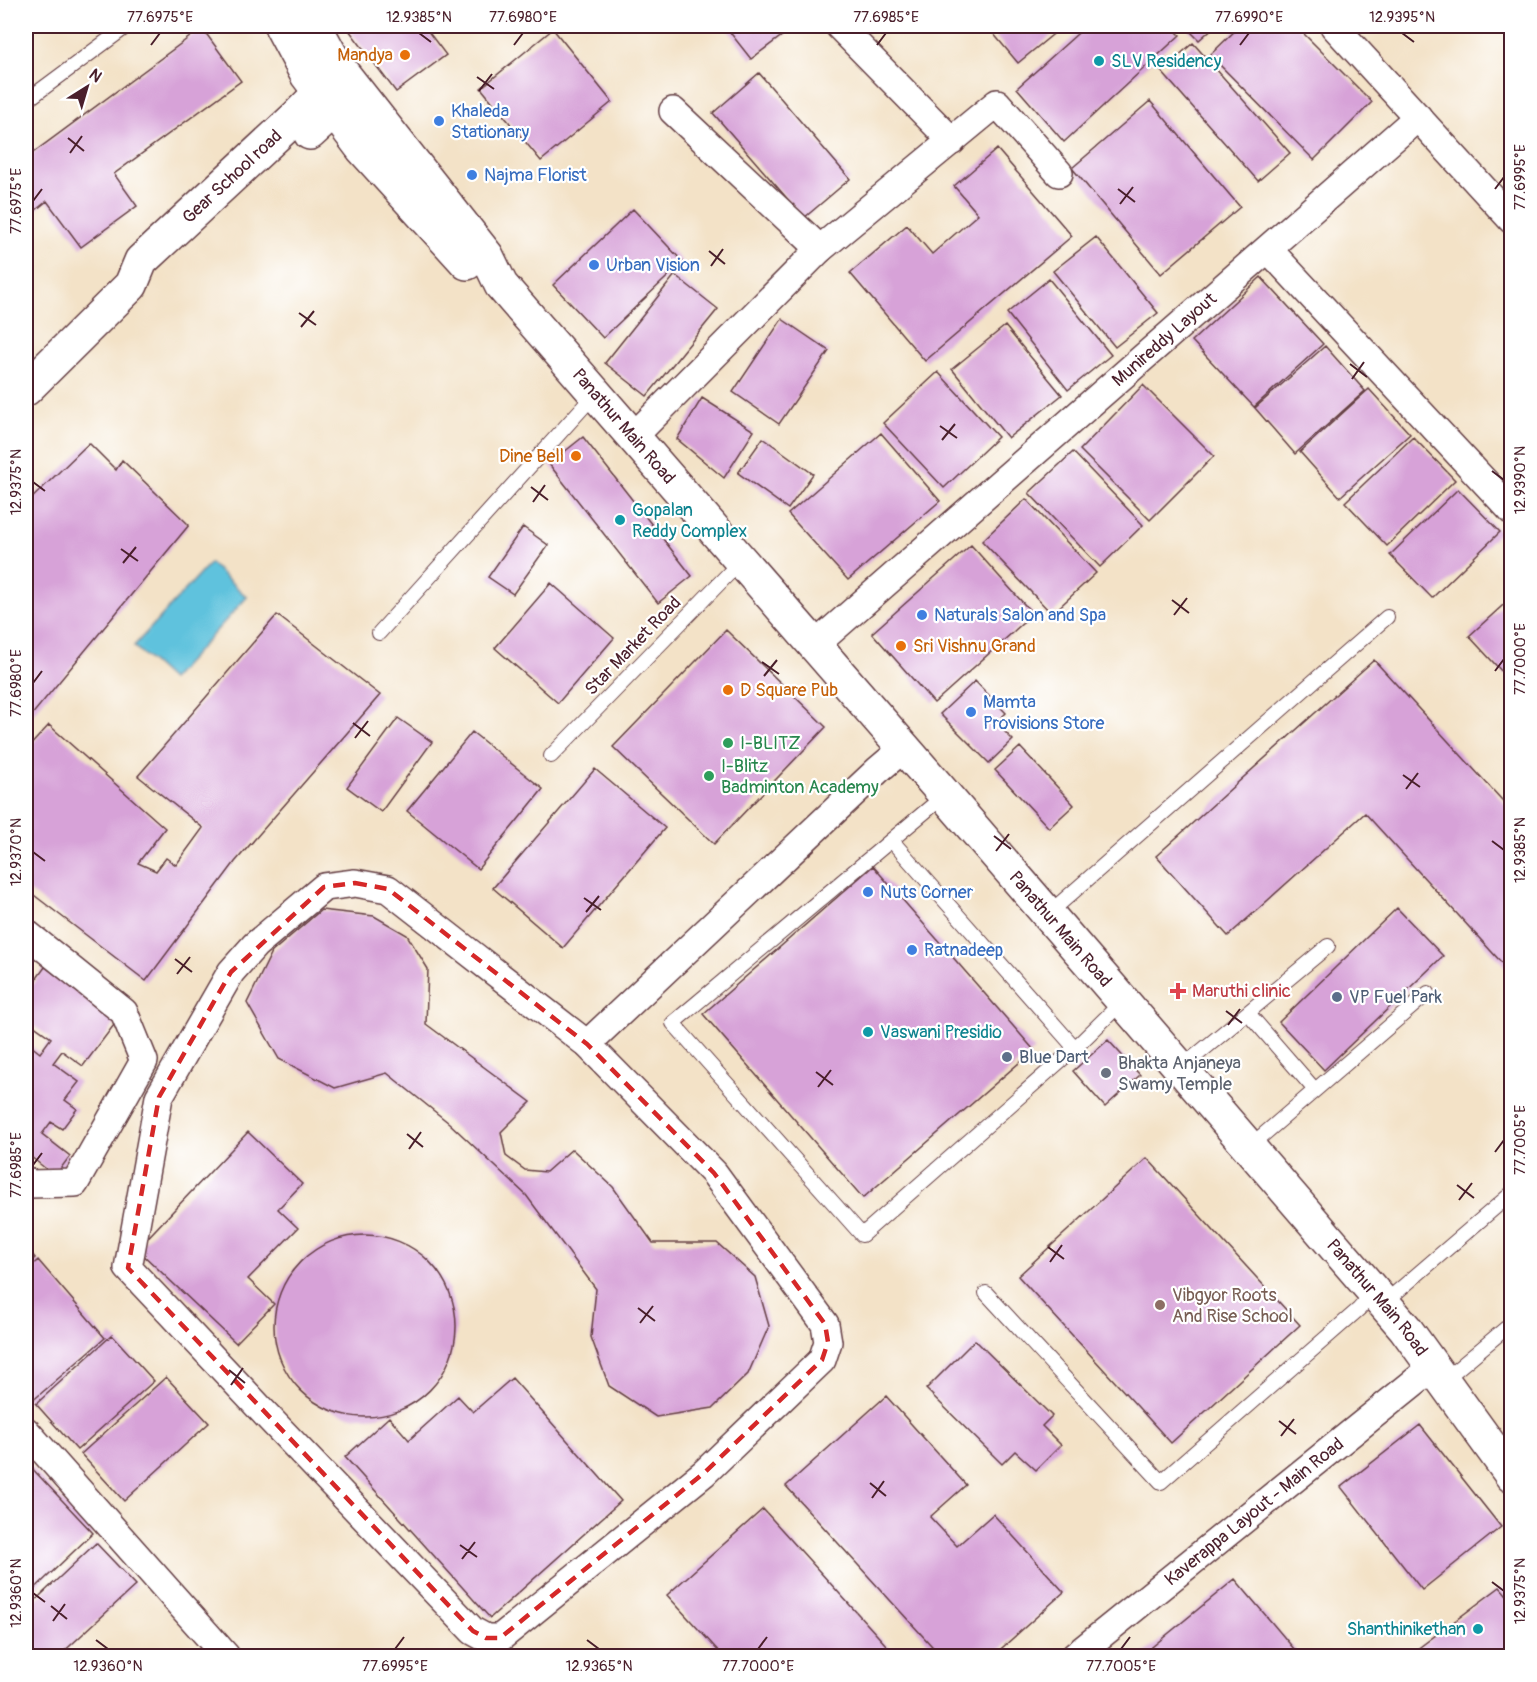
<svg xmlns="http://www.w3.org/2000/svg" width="1537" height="1682" viewBox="0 0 1537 1682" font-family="Pangolin,sans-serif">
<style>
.water{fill:#5fc2dd;stroke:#547084;stroke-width:1.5}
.building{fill:#d7a2d8}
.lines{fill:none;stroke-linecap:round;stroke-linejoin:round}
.service-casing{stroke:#633c42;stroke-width:16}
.minor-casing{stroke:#633c42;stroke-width:30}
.tertiary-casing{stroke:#633c42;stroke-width:36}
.secondary-casing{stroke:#633c42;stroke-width:36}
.service{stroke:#fff;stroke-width:14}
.minor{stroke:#fff;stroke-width:27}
.tertiary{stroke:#fff;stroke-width:33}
.secondary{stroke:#fff;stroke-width:33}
.marked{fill:none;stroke:#d62828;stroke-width:4.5;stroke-dasharray:12 8;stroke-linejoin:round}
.ticks{fill:none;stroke:#4a1f2b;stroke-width:2}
.food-dot{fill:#e8710a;stroke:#fff;stroke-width:2}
.culture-dot{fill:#0f9aa8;stroke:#fff;stroke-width:2}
.shop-dot{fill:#3f7fe0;stroke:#fff;stroke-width:2}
.leisure-dot{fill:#2e9e5b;stroke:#fff;stroke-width:2}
.health-dot{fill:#e0444e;stroke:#fff;stroke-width:2}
.service-dot{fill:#5c6f8a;stroke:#fff;stroke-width:2}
.worship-dot{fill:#6b7280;stroke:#fff;stroke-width:2}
.education-dot{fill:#8d6e63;stroke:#fff;stroke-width:2}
.labels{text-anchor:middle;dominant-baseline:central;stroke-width:4.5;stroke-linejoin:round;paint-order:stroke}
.food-label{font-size:18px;fill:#c56008;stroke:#fff;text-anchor:end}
.culture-label{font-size:18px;fill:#0d838f;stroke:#fff;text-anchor:start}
.shop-label{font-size:18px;fill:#366cbe;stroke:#fff;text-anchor:start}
.street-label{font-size:18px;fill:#4a1f2b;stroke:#fff}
.leisure-label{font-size:18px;fill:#27864d;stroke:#fff;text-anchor:start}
.health-label{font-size:18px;fill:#be3a42;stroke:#fff;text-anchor:start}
.service-label{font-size:18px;fill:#4e5e75;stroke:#fff;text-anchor:start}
.worship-label{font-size:18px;fill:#5b616d;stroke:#fff;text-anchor:start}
.education-label{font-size:18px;fill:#785e54;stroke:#fff;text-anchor:start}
.neatline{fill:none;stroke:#4a1f2b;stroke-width:2}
.ticks-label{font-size:15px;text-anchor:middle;fill:#4a1f2b}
</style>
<rect width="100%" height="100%" fill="#fff"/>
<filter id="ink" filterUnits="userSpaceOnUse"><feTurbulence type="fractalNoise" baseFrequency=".0167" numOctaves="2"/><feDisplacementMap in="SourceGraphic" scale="12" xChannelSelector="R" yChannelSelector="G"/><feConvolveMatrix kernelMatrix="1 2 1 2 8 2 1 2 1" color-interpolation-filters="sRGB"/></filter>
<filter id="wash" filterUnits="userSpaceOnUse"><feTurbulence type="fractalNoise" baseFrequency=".008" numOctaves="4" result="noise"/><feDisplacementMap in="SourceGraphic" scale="24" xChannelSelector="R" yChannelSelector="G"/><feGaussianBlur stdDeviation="1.35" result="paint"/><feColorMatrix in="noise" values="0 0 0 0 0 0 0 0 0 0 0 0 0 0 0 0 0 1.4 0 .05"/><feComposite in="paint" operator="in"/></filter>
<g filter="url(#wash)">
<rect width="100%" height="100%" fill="#f3e2c7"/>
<path class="water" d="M210 563 247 597 171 680 134 646Z"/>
<g id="blocks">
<path class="building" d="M346 26H424L446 55 396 92Z
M725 26H795L751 59Z
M987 26H1063L1018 63Z
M1086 26H1171L1180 35 1064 142 1017 88Z
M1185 26H1215L1199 40Z
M1240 26H1296L1372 102 1314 160 1210 55Z
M202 28 241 81 114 174 137 206 81 247 47 201 26 218V158Z
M553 29 612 102 541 161 481 88Z
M1193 43 1290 153 1258 181 1161 71Z
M759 73 850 179 804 218 713 113Z
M1150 101 1240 207 1161 274 1072 168Z
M997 149 1072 236 925 361 850 273 907 225 932 254 978 214 954 186Z
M633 209 683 262 603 338 553 285Z
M1096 237 1158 313 1115 347 1053 271Z
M675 275 718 309 647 396 605 363Z
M1261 277 1323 344 1254 407 1192 341Z
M1049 279 1111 355 1068 390 1007 313Z
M782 319 829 351 779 424 733 392Z
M1005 326 1062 395 1008 438 952 369Z
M1325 346 1365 391 1295 454 1255 408Z
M938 372 998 437 944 488 883 423Z
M1143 385 1214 456 1150 520 1080 450Z
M1369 389 1410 434 1340 497 1300 452Z
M702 398 754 431 724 478 677 439Z
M881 433 940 501 848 580 788 514Z
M583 437 692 576 658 603 549 464Z
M1413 437 1455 480 1387 546 1345 502Z
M763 438 813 474 788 509 738 473Z
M89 443 116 470 122 460 189 525 26 722V504Z
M1073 452 1143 525 1100 567 1029 493Z
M1458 489 1500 532 1432 598 1390 555Z
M1026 499 1096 573 1052 614 982 541Z
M523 527 548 545 513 594 488 577Z
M971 545 1033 614 934 703 872 633Z
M551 583 614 638 558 703 495 648Z
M1512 597V669L1505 675 1469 636Z
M277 615 380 695 235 862 146 981 26 889V750L49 725 165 828 138 863 156 871 166 858 176 865 203 828 138 776Z
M726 630 826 727 714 844 613 747Z
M1374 660 1512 811V974L1365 813 1228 936 1156 856Z
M975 681 1006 713 996 723 1013 740 989 763 940 714Z
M398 718 432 742 381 812 347 787Z
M472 732 543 789 478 869 407 811Z
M1020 747 1074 805 1049 828 995 770Z
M595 769 665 828 563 948 493 888Z
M873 866 1034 1050 863 1198 703 1014Z
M1397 908 1443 956 1324 1070 1279 1022Z
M321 910 374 916 407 935 428 969 426 1024 531 1102 501 1132 506 1156 525 1170 546 1172 572 1149 613 1187 653 1243H717L755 1277 769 1326 748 1374 713 1408 656 1417 609 1386 591 1337 596 1289 526 1195 449 1123 387 1073 335 1088 279 1059 247 1003 272 952Z
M45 967 117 1021 83 1066 62 1051 53 1063 79 1082 65 1100 77 1109 62 1129 51 1122 42 1134 70 1156 55 1176 26 1153V1042L40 1053 51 1038 26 1020V993Z
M1108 1040 1140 1075 1105 1107 1073 1071Z
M248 1132 302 1184 278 1209 298 1228 248 1279 274 1304 236 1343 137 1249Z
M1147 1158 1300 1325 1171 1443 1018 1276Z
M274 1326a91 91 0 1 1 182 0a91 91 0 1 1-182 0Z
M26 1246 35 1258 26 1266Z
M38 1260 105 1338 30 1403 26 1398V1271Z
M112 1335 154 1381 77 1450 36 1404Z
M975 1340 1052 1416 1042 1426 1061 1445 1036 1470 1015 1451 1002 1464 926 1389Z
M166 1377 209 1423 124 1501 81 1454Z
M512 1378 621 1501 490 1618 345 1457 389 1417 409 1440 458 1396 473 1412Z
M886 1396 966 1485 930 1517 957 1546 993 1514 1064 1592 993 1656H941L786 1486Z
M1420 1425 1501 1527 1422 1590 1341 1487Z
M26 1462 93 1533 26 1597Z
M763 1509 896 1656H723L667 1595Z
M96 1543 136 1585 59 1656H26V1609Z
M1235 1579 1300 1656H1141Z
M1500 1587 1512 1601V1656H1408Z"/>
</g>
</g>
<g filter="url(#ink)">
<use href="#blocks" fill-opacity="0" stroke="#633c42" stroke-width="1.5"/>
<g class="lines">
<defs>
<path id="service" d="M26 101 127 26
M379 633 595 394
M551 756 741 561
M945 795 673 1023 862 1235 1075 1048 1123 1001
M892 841 1075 1048
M1048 914 1387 617
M1248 1013 1315 1090
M1181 1068 1328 946
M1249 1147 1428 993
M986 1293 1161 1482 1359 1309 1374 1292
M1384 1303 1512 1193
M1443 1381 1512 1323"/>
<g id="minor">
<path d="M839 26 952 141"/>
<path d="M1334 26 1512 220"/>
<path d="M673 111 820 249"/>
<path d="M1268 249 1512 511"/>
<path d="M633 437 820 249 997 103 1059 173"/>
<path id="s1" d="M815 645 1418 117"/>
<path d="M355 883 388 889 587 1044 714 1173 825 1324 828 1342 822 1360 704 1473 500 1638H486L473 1631 271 1420 128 1268 159 1097 231 972 255 945 324 887Z"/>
<path d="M26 933 124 1012 144 1061 75 1183 29 1184 26 1181"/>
<path d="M587 1044 878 770 904 748"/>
<path d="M26 1431 226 1656"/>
<path id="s2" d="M1075 1656 1433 1367"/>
</g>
<g id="tertiary">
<path d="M281 26 307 75 362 148 467 263"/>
<path id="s3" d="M315 26 334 61 341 71 487 256 501 285 945 795 1405 1328 1512 1476"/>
</g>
<g id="secondary">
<path d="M310 133 356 91"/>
<path id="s4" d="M26 389 131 285 141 261 296 117 341 71"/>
</g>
</defs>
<use href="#service" class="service-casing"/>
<use href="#minor" class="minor-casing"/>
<use href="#tertiary" class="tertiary-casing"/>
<use href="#secondary" class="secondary-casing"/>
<use href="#service" class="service"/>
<use href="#minor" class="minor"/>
<use href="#tertiary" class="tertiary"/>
<use href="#secondary" class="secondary"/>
</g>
</g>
<path class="marked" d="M355 883 388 889 587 1044 714 1173 825 1324 828 1342 822 1360 704 1473 500 1638H486L473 1631 128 1268 159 1097 231 972 324 887Z"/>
<path class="ticks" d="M419 33 431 42M1402 33 1414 42M151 45 160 33M514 45 523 33M877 45 886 33M1240 45 1249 33M477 77 494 89M479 91 492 74M68 138 84 151M70 153 82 136M1118 189 1135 202M1495 189 1504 177M33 201 42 189M1120 204 1133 187M709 251 725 264M711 266 723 249M299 313 316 325M301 327 314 311M1350 364 1367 377M1352 379 1364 362M940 426 957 438M942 440 955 424M1492 471 1504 480M33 482 45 491M531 487 548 500M533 502 545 485M121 549 138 561M123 563 136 547M1172 600 1189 613M1174 615 1187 598M762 662 779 674M1495 671 1504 659M764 676 777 660M33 683 42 671M353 723 370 736M355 738 368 721M1403 775 1420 787M1406 789 1418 773M994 836 1011 849M1492 841 1504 850M996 851 1009 834M33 852 45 861M584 898 601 910M586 912 599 896M175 959 192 972M177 974 190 957M1226 1011 1242 1023M1228 1025 1240 1009M816 1072 833 1085M818 1087 831 1070M407 1134 423 1147M409 1149 421 1132M1495 1152 1504 1140M33 1165 42 1153M1457 1185 1474 1198M1459 1200 1472 1183M1048 1247 1064 1259M1050 1262 1062 1245M638 1308 655 1321M640 1323 653 1306M229 1370 245 1383M231 1385 243 1368M1279 1421 1296 1434M1281 1436 1294 1419M870 1483 886 1496M872 1498 884 1481M460 1545 477 1557M462 1559 475 1542M1492 1582 1504 1591M33 1593 45 1602M51 1606 67 1619M53 1621 65 1604M96 1640 108 1649M587 1640 599 1649M395 1649 404 1637M758 1649 767 1637M1121 1649 1130 1637"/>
<g class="food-dot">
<circle cx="405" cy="55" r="6"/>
<circle cx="576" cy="456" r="6"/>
<circle cx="901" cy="646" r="6"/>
<circle cx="728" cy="690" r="6"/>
</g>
<g class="culture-dot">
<circle cx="1099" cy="61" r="6"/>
<circle cx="620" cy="520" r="6"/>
<circle cx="868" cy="1032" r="6"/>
<circle cx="1478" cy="1629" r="6"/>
</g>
<g class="shop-dot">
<circle cx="439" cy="121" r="6"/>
<circle cx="472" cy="175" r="6"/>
<circle cx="594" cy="265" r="6"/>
<circle cx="922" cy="615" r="6"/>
<circle cx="971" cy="712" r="6"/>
<circle cx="868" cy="892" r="6"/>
<circle cx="912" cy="950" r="6"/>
</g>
<g class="leisure-dot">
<circle cx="728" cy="743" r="6"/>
<circle cx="709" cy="776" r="6"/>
</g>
<path class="health-dot" d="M1175 982h6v6h6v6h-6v6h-6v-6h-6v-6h6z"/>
<g class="service-dot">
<circle cx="1337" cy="997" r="6"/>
<circle cx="1007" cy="1057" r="6"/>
</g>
<circle class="worship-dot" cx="1106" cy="1073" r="6"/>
<circle class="education-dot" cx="1160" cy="1305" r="6"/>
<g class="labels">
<g class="food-label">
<text x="393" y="55">Mandya</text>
<text x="564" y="456">Dine Bell</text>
<text x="913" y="646" text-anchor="start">Sri Vishnu Grand</text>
<text x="740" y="690" text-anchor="start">D Square Pub</text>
</g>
<g class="culture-label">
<text x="1111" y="61">SLV Residency</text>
<text x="632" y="510">Gopalan<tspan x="632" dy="21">Reddy Complex</tspan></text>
<text x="880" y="1032">Vaswani Presidio</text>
<text x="1466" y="1629" text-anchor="end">Shanthinikethan</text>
</g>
<g class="shop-label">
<text x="451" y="111">Khaleda<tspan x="451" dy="21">Stationary</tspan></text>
<text x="484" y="175">Najma Florist</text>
<text x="606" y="265">Urban Vision</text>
<text x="934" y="615">Naturals Salon and Spa</text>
<text x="983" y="702">Mamta<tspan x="983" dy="21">Provisions Store</tspan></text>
<text x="880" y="892">Nuts Corner</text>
<text x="924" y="950">Ratnadeep</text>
</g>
<g class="street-label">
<text stroke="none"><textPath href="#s4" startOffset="298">Gear School road</textPath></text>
<text stroke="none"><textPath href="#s1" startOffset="464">Munireddy Layout</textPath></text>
<text stroke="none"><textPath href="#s3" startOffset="507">Panathur Main Road</textPath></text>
<text transform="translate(633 646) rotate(-46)">Star Market Road</text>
<text stroke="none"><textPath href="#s3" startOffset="1173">Panathur Main Road</textPath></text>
<text stroke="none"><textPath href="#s3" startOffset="1659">Panathur Main Road</textPath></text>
<text stroke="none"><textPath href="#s2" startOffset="230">Kaverappa Layout - Main Road</textPath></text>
</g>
<g class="leisure-label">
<text x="740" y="743">I-BLITZ</text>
<text x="721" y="766">I-Blitz<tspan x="721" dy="21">Badminton Academy</tspan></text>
</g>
<g class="health-label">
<text x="1192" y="991">Maruthi clinic</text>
</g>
<g class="service-label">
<text x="1349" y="997">VP Fuel Park</text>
<text x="1019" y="1057">Blue Dart</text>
</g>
<g class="worship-label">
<text x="1118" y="1063">Bhakta Anjaneya<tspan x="1118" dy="21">Swamy Temple</tspan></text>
</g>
<g class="education-label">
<text x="1172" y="1295">Vibgyor Roots<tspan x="1172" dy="21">And Rise School</tspan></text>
</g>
</g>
<rect width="1537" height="1682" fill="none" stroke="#fff" stroke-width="66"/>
<g transform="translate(87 87) rotate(37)" stroke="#ffffff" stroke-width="4.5" paint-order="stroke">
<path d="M0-4.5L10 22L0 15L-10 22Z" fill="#4a1f2b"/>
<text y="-9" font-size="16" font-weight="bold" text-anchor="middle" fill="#4a1f2b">N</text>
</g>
<rect x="33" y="33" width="1471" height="1616" class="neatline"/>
<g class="ticks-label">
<text x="160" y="22">77.6975°E</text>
<text x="419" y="22">12.9385°N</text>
<text x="523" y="22">77.6980°E</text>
<text x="886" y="22">77.6985°E</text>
<text x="1249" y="22">77.6990°E</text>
<text x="1402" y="22">12.9395°N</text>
<text transform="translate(1520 177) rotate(-90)" y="5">77.6995°E</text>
<text transform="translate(16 201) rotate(-90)" y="5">77.6975°E</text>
<text transform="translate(1520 480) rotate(-90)" y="5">12.9390°N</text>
<text transform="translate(16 482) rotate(-90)" y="5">12.9375°N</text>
<text transform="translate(1520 659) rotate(-90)" y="5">77.7000°E</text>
<text transform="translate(16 683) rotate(-90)" y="5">77.6980°E</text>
<text transform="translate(1520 850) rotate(-90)" y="5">12.9385°N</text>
<text transform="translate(16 852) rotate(-90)" y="5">12.9370°N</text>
<text transform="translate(1520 1140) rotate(-90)" y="5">77.7005°E</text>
<text transform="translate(16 1165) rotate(-90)" y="5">77.6985°E</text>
<text transform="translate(1520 1591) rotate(-90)" y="5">12.9375°N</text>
<text transform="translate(16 1593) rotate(-90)" y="5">12.9360°N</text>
<text x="108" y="1671">12.9360°N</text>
<text x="395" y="1671">77.6995°E</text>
<text x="599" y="1671">12.9365°N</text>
<text x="758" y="1671">77.7000°E</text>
<text x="1121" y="1671">77.7005°E</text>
</g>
</svg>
